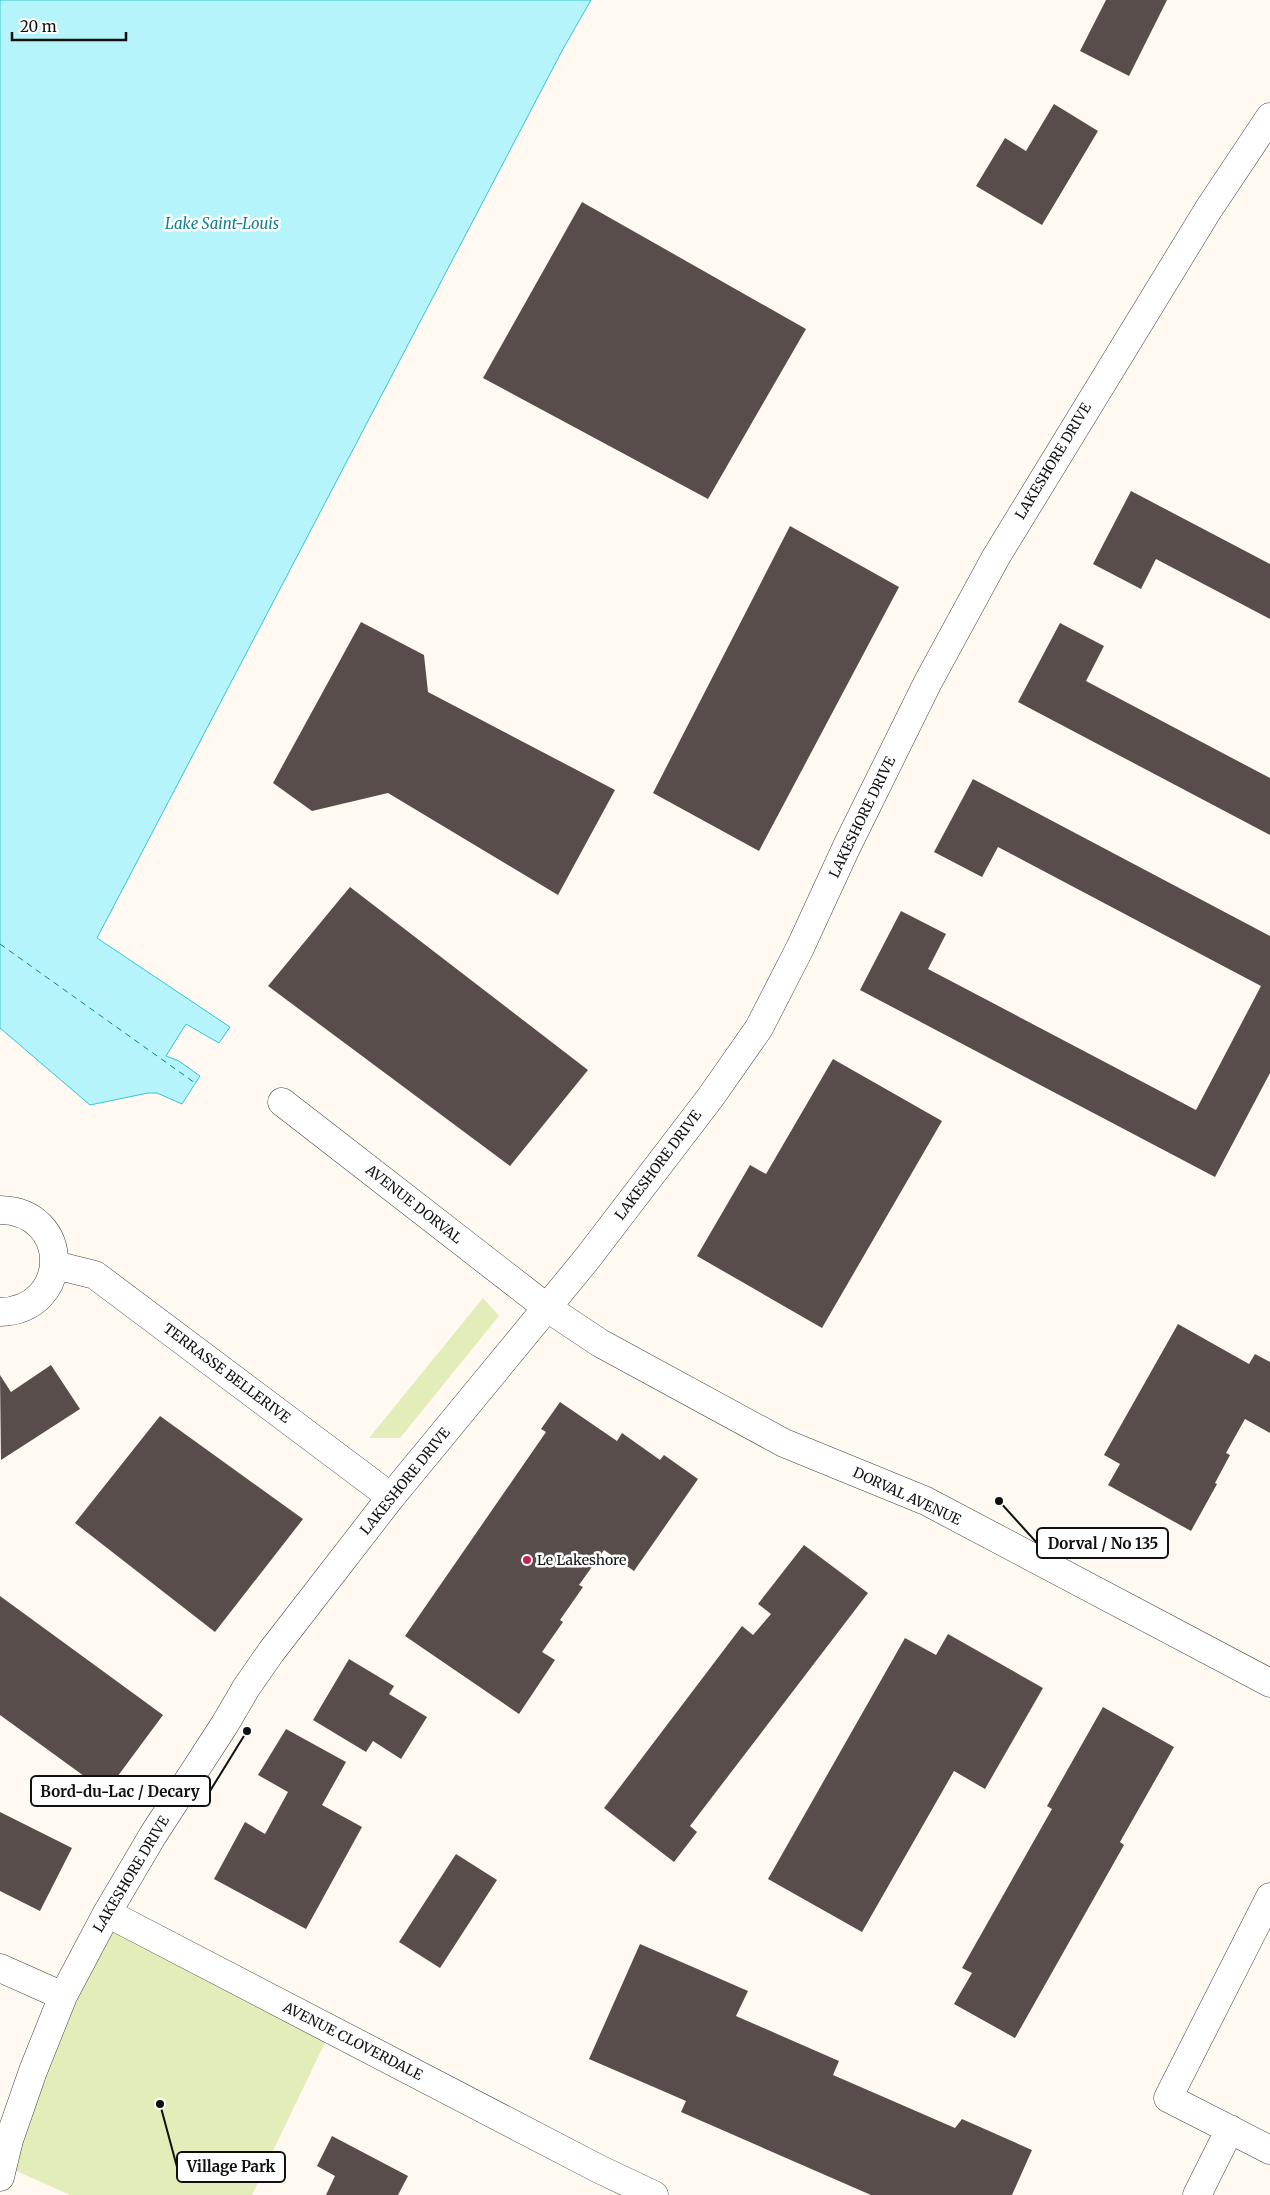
<svg xmlns="http://www.w3.org/2000/svg" width="1270" height="2195" viewBox="0 0 1270 2195" font-family="Merriweather,serif">
<style>
.green{fill:#e3edb9}
.water{fill:#b4f4fa;stroke:#36c4d5}
.lines{fill:none;stroke-linecap:round;stroke-linejoin:round}
.ferry{stroke:#108093;stroke-width:1;stroke-dasharray:6 5;stroke-linecap:butt}
.building{fill:#594d4b}
.minor-casing{stroke:#434343;stroke-width:29}
.minor{stroke:#fff;stroke-width:28}
.poi-dot{fill:#c91e58;stroke:#fff;stroke-width:2}
.labels{text-anchor:middle;dominant-baseline:central;stroke-width:5;stroke-linejoin:round;paint-order:stroke}
.street-label{font-size:14px;fill:#101010;stroke:#fff}
.poi-label{font-size:14px;fill:#101010;stroke:#fff;text-anchor:start}
.water-label{font-size:15px;font-style:italic;fill:#108093;stroke:#fff}
.leader{fill:none;stroke:#101010;stroke-width:2}
.callout-dot{fill:#101010;stroke:#fff;stroke-width:2}
.callout{fill:#fff;stroke:#101010;stroke-width:2}
.callout-label{font-size:15px;text-anchor:middle;font-weight:bold;fill:#101010}
</style>
<rect width="100%" height="100%" fill="#fff9f2"/>
<path class="green" d="M483 1298 499 1316 400 1438H369Z
M107 1913 331 2030 252 2195H70L3 2165Z"/>
<path class="water" d="M0 0H591L563 49 97 938 230 1027 219 1043 186 1024 166 1056 179 1061 200 1076 182 1104 157 1093H148L90 1105 0 1028Z"/>
<g class="lines">
<path class="ferry" d="M0 944 195 1083"/>
</g>
<path class="building" d="M1106 0H1167L1129 76 1080 51Z
M1054 104 1098 131 1042 225 976 186 1005 138 1026 151Z
M582 202 806 329 708 499 483 378Z
M1131 491 1270 564V619L1156 559 1141 589 1093 564Z
M790 526 899 587 759 851 653 793Z
M361 622 424 655 428 692 615 790 558 895 388 793 312 811 273 783Z
M1060 623 1104 646 1086 681 1270 778V835L1018 702Z
M973 779 1270 936V1073L1215 1177 860 990 901 911 946 934 928 969 1196 1110 1261 986 998 847 982 877 934 852Z
M350 887 588 1070 510 1166 268 986Z
M833 1059 942 1121 822 1328 697 1256 750 1165 766 1174Z
M1178 1324 1249 1364 1255 1354 1270 1362V1433L1245 1419 1226 1453 1230 1455 1215 1483 1217 1484 1191 1531 1108 1485 1120 1464 1104 1455Z
M51 1365 80 1409 1 1460 0 1375 11 1392Z
M560 1402 617 1441 622 1433 660 1460 664 1455 698 1479 634 1571 604 1550 579 1585 583 1587 560 1620 563 1622 542 1652 555 1660 519 1714 405 1636 546 1432 541 1429Z
M160 1416 303 1519 215 1632 75 1523Z
M804 1545 868 1593 690 1826 697 1832 674 1862 604 1808 742 1626 753 1635 771 1614 758 1604Z
M0 1596 163 1715 106 1792 0 1715Z
M948 1634 1043 1688 985 1789 954 1771 862 1932 768 1879 905 1638 936 1655Z
M349 1659 394 1686 389 1694 427 1717 401 1759 373 1741 366 1752 313 1720Z
M1103 1707 1174 1747 1120 1842 1124 1845 1015 2038 954 2004 972 1973 962 1968 1052 1809 1047 1806Z
M286 1729 346 1762 322 1805 362 1827 306 1929 214 1879 245 1822 265 1834 288 1792 258 1775Z
M0 1812 72 1848 40 1911 0 1891Z
M456 1854 497 1880 440 1968 399 1942Z
M640 1944 748 1991 736 2016 839 2061 833 2075 955 2128 962 2119 1032 2150 1012 2195H871L681 2112 686 2101 589 2059Z
M332 2136 408 2176 398 2195H326L335 2176 317 2166Z"/>
<g class="lines">
<defs>
<path id="minor" d="M282 1102 546 1307 600 1343 784 1443 926 1501 1270 1683
M0 1210C72 1211 72 1310 0 1312
M55 1265 95 1275 391 1497
M1270 1897 1168 2098 1270 2150
M107 1913 599 2169 654 2195
M0 1968 63 1996
M0 2177 9 2140 33 2071 63 1996 107 1913 153 1835 225 1724 246 1688 271 1652 391 1497 586 1260 710 1098 759 1028 800 948 847 846 928 682 996 557 1208 210 1270 117
M1197 2195 1230 2129"/>
</defs>
<use href="#minor" class="minor-casing"/>
<use href="#minor" class="minor"/>
</g>
<circle class="poi-dot" cx="527" cy="1560" r="5"/>
<g class="labels">
<g class="street-label">
<text transform="translate(1053 461) rotate(-59)">LAKESHORE DRIVE</text>
<text transform="translate(862 817) rotate(-64)">LAKESHORE DRIVE</text>
<text transform="translate(658 1165) rotate(-53)">LAKESHORE DRIVE</text>
<text transform="translate(414 1204) rotate(38)">AVENUE DORVAL</text>
<text transform="translate(227 1373) rotate(37)">TERRASSE BELLERIVE</text>
<text transform="translate(405 1481) rotate(-51)">LAKESHORE DRIVE</text>
<text transform="translate(907 1496) rotate(25)">DORVAL AVENUE</text>
<text transform="translate(131 1874) rotate(-59)">LAKESHORE DRIVE</text>
<text transform="translate(353 2041) rotate(27)">AVENUE CLOVERDALE</text>
</g>
<g class="poi-label">
<text x="537" y="1560">Le Lakeshore</text>
</g>
<g class="water-label">
<text x="222" y="223">Lake Saint-Louis</text>
</g>
</g>
<path class="leader" d="M999 1501L1037 1543M247 1731L210 1791M160 2104L177 2167"/>
<g class="callout-dot">
<circle cx="999" cy="1501" r="5"/>
<circle cx="247" cy="1731" r="5"/>
<circle cx="160" cy="2104" r="5"/>
</g>
<g class="callout">
<rect x="1037" y="1528" width="131" height="30" rx="5"/>
<rect x="31" y="1776" width="179" height="30" rx="5"/>
<rect x="177" y="2152" width="108" height="30" rx="5"/>
</g>
<g class="callout-label">
<text x="1103" y="1549">Dorval / No 135</text>
<text x="120" y="1797">Bord-du-Lac / Decary</text>
<text x="231" y="2172">Village Park</text>
</g>
<path d="M12 32v8h114v-8" fill="none" stroke="#101010" stroke-width="2.5"/>
<text x="20" y="32" font-size="15" fill="#101010" stroke="#ffffff" stroke-width="4" paint-order="stroke">20 m</text>
</svg>
